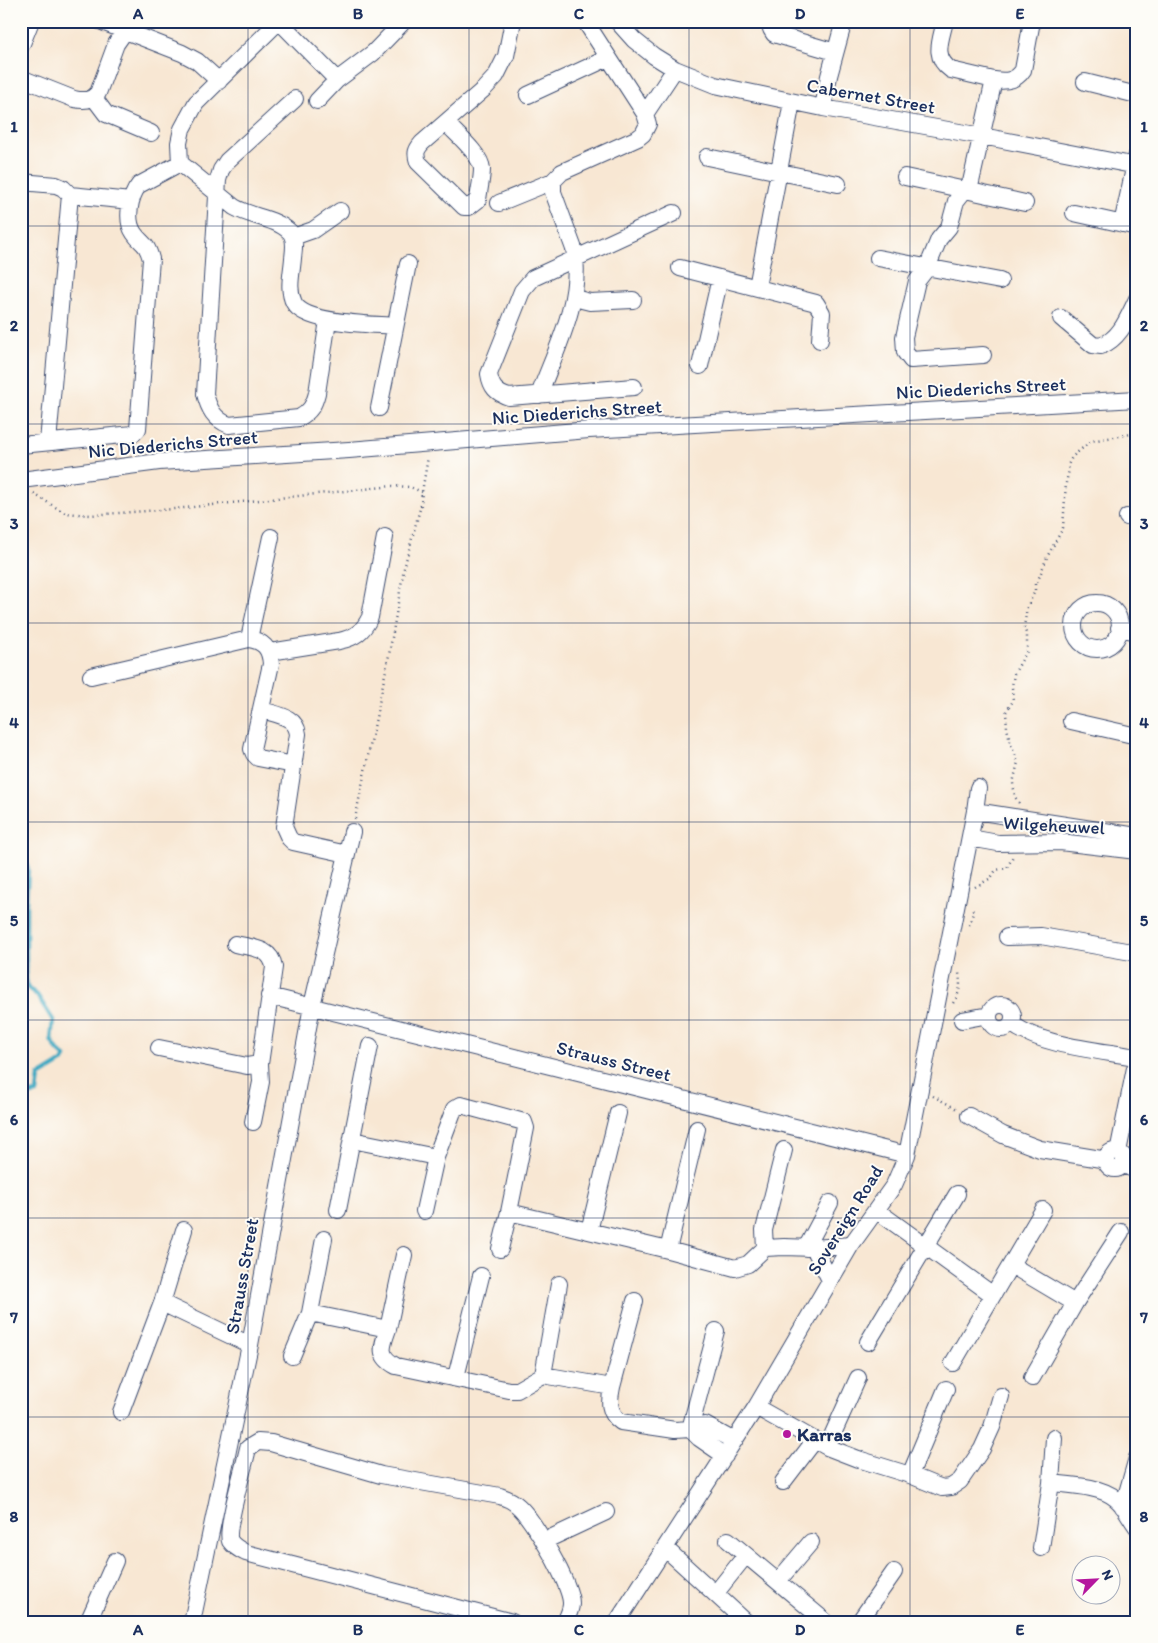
<svg xmlns="http://www.w3.org/2000/svg" width="1158" height="1643" viewBox="0 0 1158 1643" font-family="Itim,sans-serif">
<style>
.lines{fill:none;stroke-linecap:round;stroke-linejoin:round}
.stream{stroke:#43aac3;stroke-width:4.5}
.minor-casing{stroke:#3c4b70;stroke-width:18}
.path{stroke:#3c4b70;stroke-width:2.5;stroke-dasharray:1 4;stroke-linecap:butt}
.minor{stroke:#fff;stroke-width:16}
.grid{fill:none;stroke:#1b2f5e;stroke-width:1;stroke-opacity:0.55}
.poi-dot{fill:#b5179e;stroke:#fdfcf7;stroke-width:2}
.labels{text-anchor:middle;dominant-baseline:central;stroke-width:4;stroke-linejoin:round;paint-order:stroke}
.street-label{font-size:19px;fill:#1b2f5e;stroke:#fdfcf7}
.poi-label{font-size:19px;font-weight:bold;fill:#1b2f5e;stroke:#fdfcf7;text-anchor:start}
.neatline{fill:none;stroke:#1b2f5e;stroke-width:2}
.grid-label{font-size:16px;text-anchor:middle;font-weight:bold;fill:#1b2f5e}
</style>
<rect width="100%" height="100%" fill="#fdfcf7"/>
<filter id="ink" filterUnits="userSpaceOnUse"><feTurbulence type="fractalNoise" baseFrequency=".02" numOctaves="2"/><feDisplacementMap in="SourceGraphic" scale="10" xChannelSelector="R" yChannelSelector="G"/><feConvolveMatrix kernelMatrix="1 2 1 2 8 2 1 2 1" color-interpolation-filters="sRGB"/></filter>
<filter id="wash" filterUnits="userSpaceOnUse"><feTurbulence type="fractalNoise" baseFrequency=".0096" numOctaves="4" result="noise"/><feDisplacementMap in="SourceGraphic" scale="20" xChannelSelector="R" yChannelSelector="G"/><feGaussianBlur stdDeviation="1.12" result="paint"/><feColorMatrix in="noise" values="0 0 0 0 0 0 0 0 0 0 0 0 0 0 0 0 0 1.4 0 .05"/><feComposite in="paint" operator="in"/></filter>
<g filter="url(#wash)">
<rect width="100%" height="100%" fill="#f8e7d3"/>
<g class="lines">
<path class="stream" d="M21 846 28 869 26 904V979L28 988 37 995 53 1020 51 1040 58 1051 65 1057 62 1062 39 1076 37 1093 21 1096"/>
</g>
</g>
<g filter="url(#ink)">
<g class="lines">
<defs>
<path id="minor" d="M100 21 182 53 197 61 219 81
M279 21 337 80
M617 21 634 40 654 56 675 69 715 85 823 108 982 136 1137 166
M771 21V29L774 34 835 52
M945 21C941 40 932 57 951 70L994 80
M21 46 31 21
M21 78 74 99C84 101 91 101 98 93L116 44 132 21
M1085 82 1137 95
M528 95 608 58
M94 98 106 114 151 133
M295 99 227 161 221 170 218 180 205 394C209 409 214 419 229 425L299 418C310 412 314 405 317 393L328 320
M317 101 337 80 373 53 404 21
M823 108 829 76 844 21
M645 114 675 69
M446 123C456 134 481 154 482 169 482 179 479 190 478 200L469 207H464L418 162C415 153 416 150 422 143L484 89 496 76 506 56 513 21
M707 157 838 184
M180 163 234 207C251 217 276 218 290 232 296 239 294 249 293 258 292 273 287 289 294 303 305 324 373 324 395 326
M180 163 179 143 182 129 196 103 279 21
M1135 165 1122 224 1137 155
M905 177 1025 203
M21 182 56 185 63 188 70 195 131 201
M499 203 553 181
M1074 213 1137 227
M293 237 313 230 340 211
M878 258 1000 281
M680 268 816 303 822 313 820 340
M757 287 792 102
M574 298 590 302 633 300
M1061 318 1093 345 1101 346C1121 338 1128 317 1137 299
M983 355 911 360 905 352 904 337 917 281 927 268 939 239 949 227 956 201 971 182 994 80C1006 82 1016 81 1023 70L1032 21
M700 366 720 278
M634 387 509 397C496 393 491 387 489 374L522 291 533 278 674 213
M539 395C556 349 583 300 574 249L553 192V181L562 172 638 138 643 134 648 124 645 114 585 21
M379 408 408 264
M48 442 70 195
M21 445 133 434 138 429 151 259C146 241 142 245 134 233 125 220 130 196 139 185L180 163
M21 480 159 462 349 450 589 430 1137 399
M1127 517 1137 520
M1074 626a23 23 0 1 1 46 0a23 23 0 1 1-46 0Z
M1119 628 1137 632
M249 639 271 537
M270 652 339 641C354 638 363 632 370 617L385 537
M91 676 249 639C264 641 270 649 271 664L252 749 254 754 258 758 294 765
M262 710C277 715 296 716 298 734L284 827 289 838 293 842 347 854
M1071 721 1137 736
M975 811 1137 836
M970 838 998 843 1060 842 1137 851
M1007 937 1041 936 1137 953
M235 944C251 948 271 947 274 967L260 1064 261 1082 253 1122
M269 996 907 1155
M989 1017a12 12 0 1 1 24 0a12 12 0 1 1-24 0Z
M962 1020 989 1015
M1012 1024C1040 1045 1095 1050 1130 1056
M159 1048 247 1066 260 1064
M969 1116 1003 1135 1040 1149 1107 1160
M352 1140 436 1157
M1106 1160a9 9 0 1 1 18 0a9 9 0 1 1-18 0Z
M1118 1152 1135 1068
M1123 1164 1137 1171
M338 1210 370 1046
M876 1210 993 1295
M424 1211 436 1157 454 1109 461 1105 524 1122 526 1128 509 1212 500 1249
M509 1212 668 1250 735 1268 748 1264 765 1248 784 1247 814 1248 851 1245
M589 1231 618 1113
M765 1248 764 1230 784 1150
M806 1248 830 1203
M814 1248 830 1280
M668 1250 697 1129
M1011 1265 1075 1303
M162 1303 250 1345
M310 1313 324 1239
M388 1329 404 1255
M868 1342 957 1194
M292 1356 310 1313 388 1329C382 1346 377 1356 396 1366L509 1390H517L543 1375 612 1387C609 1401 608 1413 621 1422L675 1430 690 1429 705 1425 734 1441
M953 1363 1043 1210
M543 1375 559 1284
M456 1377 481 1276
M1032 1378 1075 1303 1121 1232
M612 1387 635 1301
M756 1407 827 1447 858 1459 910 1475 942 1488 951 1487 960 1481 982 1449 992 1427 1001 1396
M121 1412 162 1303 184 1230
M690 1429 716 1331
M690 1429 699 1438 725 1456
M827 1447 858 1378
M910 1475 946 1389
M783 1482 815 1440
M1051 1483C1069 1485 1102 1486 1116 1499 1125 1506 1130 1518 1137 1527
M1123 1507 1137 1458
M728 1540 826 1622
M544 1541 606 1512
M665 1548 746 1622
M1041 1548 1051 1483 1054 1438
M778 1581 811 1542
M715 1594 746 1555
M88 1622 115 1561
M192 1622 250 1345 312 1006 352 832
M512 1622 246 1553C240 1550 234 1547 230 1541 225 1530 245 1464 248 1448L258 1442 271 1443 381 1475 500 1496C506 1498 513 1501 517 1505 532 1517 572 1585 571 1604 571 1610 568 1616 565 1622
M617 1622 756 1407 851 1245 894 1185 907 1155 975 811 978 788
M859 1622 894 1572"/>
</defs>
<use href="#minor" class="minor-casing"/>
<path class="path" d="M34 494 65 513 91 515 174 509 393 486 410 487 422 492
M1019 803 1015 797 1013 783 1018 762 1011 745 1007 728 1006 712 1013 701 1012 687 1014 674 1027 651V636L1024 627 1027 607 1035 591V583H1037L1047 557 1063 528 1066 483 1069 470 1068 465 1072 457 1091 441 1137 433
M355 819 389 655 404 568 421 505 422 492 428 457
M975 887 991 878 996 870 1007 868 1013 856
M969 925 973 913 972 906
M953 1003C960 993 961 986 959 973
M933 1096 957 1109"/>
<use href="#minor" class="minor"/>
</g>
</g>
<path class="grid" d="M248 21V1622M469 21V1622M689 21V1622M910 21V1622M21 226H1137M21 424H1137M21 623H1137M21 822H1137M21 1020H1137M21 1218H1137M21 1417H1137"/>
<circle class="poi-dot" cx="787" cy="1434" r="5"/>
<g class="labels">
<g class="street-label">
<text transform="translate(871 96) rotate(10)">Cabernet Street</text>
<text transform="translate(981 388) rotate(-3)">Nic Diederichs Street</text>
<text transform="translate(577 412) rotate(-4)">Nic Diederichs Street</text>
<text transform="translate(173 444) rotate(-5)">Nic Diederichs Street</text>
<text transform="translate(1054 825) rotate(3)">Wilgeheuwel</text>
<text transform="translate(614 1061) rotate(14)">Strauss Street</text>
<text transform="translate(845 1220) rotate(-58)">Sovereign Road</text>
<text transform="translate(242 1276) rotate(-80)">Strauss Street</text>
</g>
<g class="poi-label">
<text x="797" y="1434">Karras</text>
</g>
</g>
<rect width="1158" height="1643" fill="none" stroke="#fdfcf7" stroke-width="55"/>
<g transform="translate(1096 1580) rotate(66)"><circle r="24" fill="#fdfcf7" stroke="#a3aaba"/>
<path d="M0-4L9 19L0 12L-9 19Z" fill="#b5179e"/>
<text y="-8" font-size="14" font-weight="bold" text-anchor="middle" fill="#1b2f5e">N</text>
</g>
<rect x="28" y="28" width="1102" height="1588" class="neatline"/>
<g class="grid-label">
<text x="138" y="19">A</text>
<text x="358" y="19">B</text>
<text x="579" y="19">C</text>
<text x="800" y="19">D</text>
<text x="1020" y="19">E</text>
<text x="14" y="132">1</text>
<text x="1144" y="132">1</text>
<text x="14" y="331">2</text>
<text x="1144" y="331">2</text>
<text x="14" y="529">3</text>
<text x="1144" y="529">3</text>
<text x="14" y="728">4</text>
<text x="1144" y="728">4</text>
<text x="14" y="926">5</text>
<text x="1144" y="926">5</text>
<text x="14" y="1125">6</text>
<text x="1144" y="1125">6</text>
<text x="14" y="1323">7</text>
<text x="1144" y="1323">7</text>
<text x="14" y="1522">8</text>
<text x="1144" y="1522">8</text>
<text x="138" y="1635">A</text>
<text x="358" y="1635">B</text>
<text x="579" y="1635">C</text>
<text x="800" y="1635">D</text>
<text x="1020" y="1635">E</text>
</g>
</svg>
